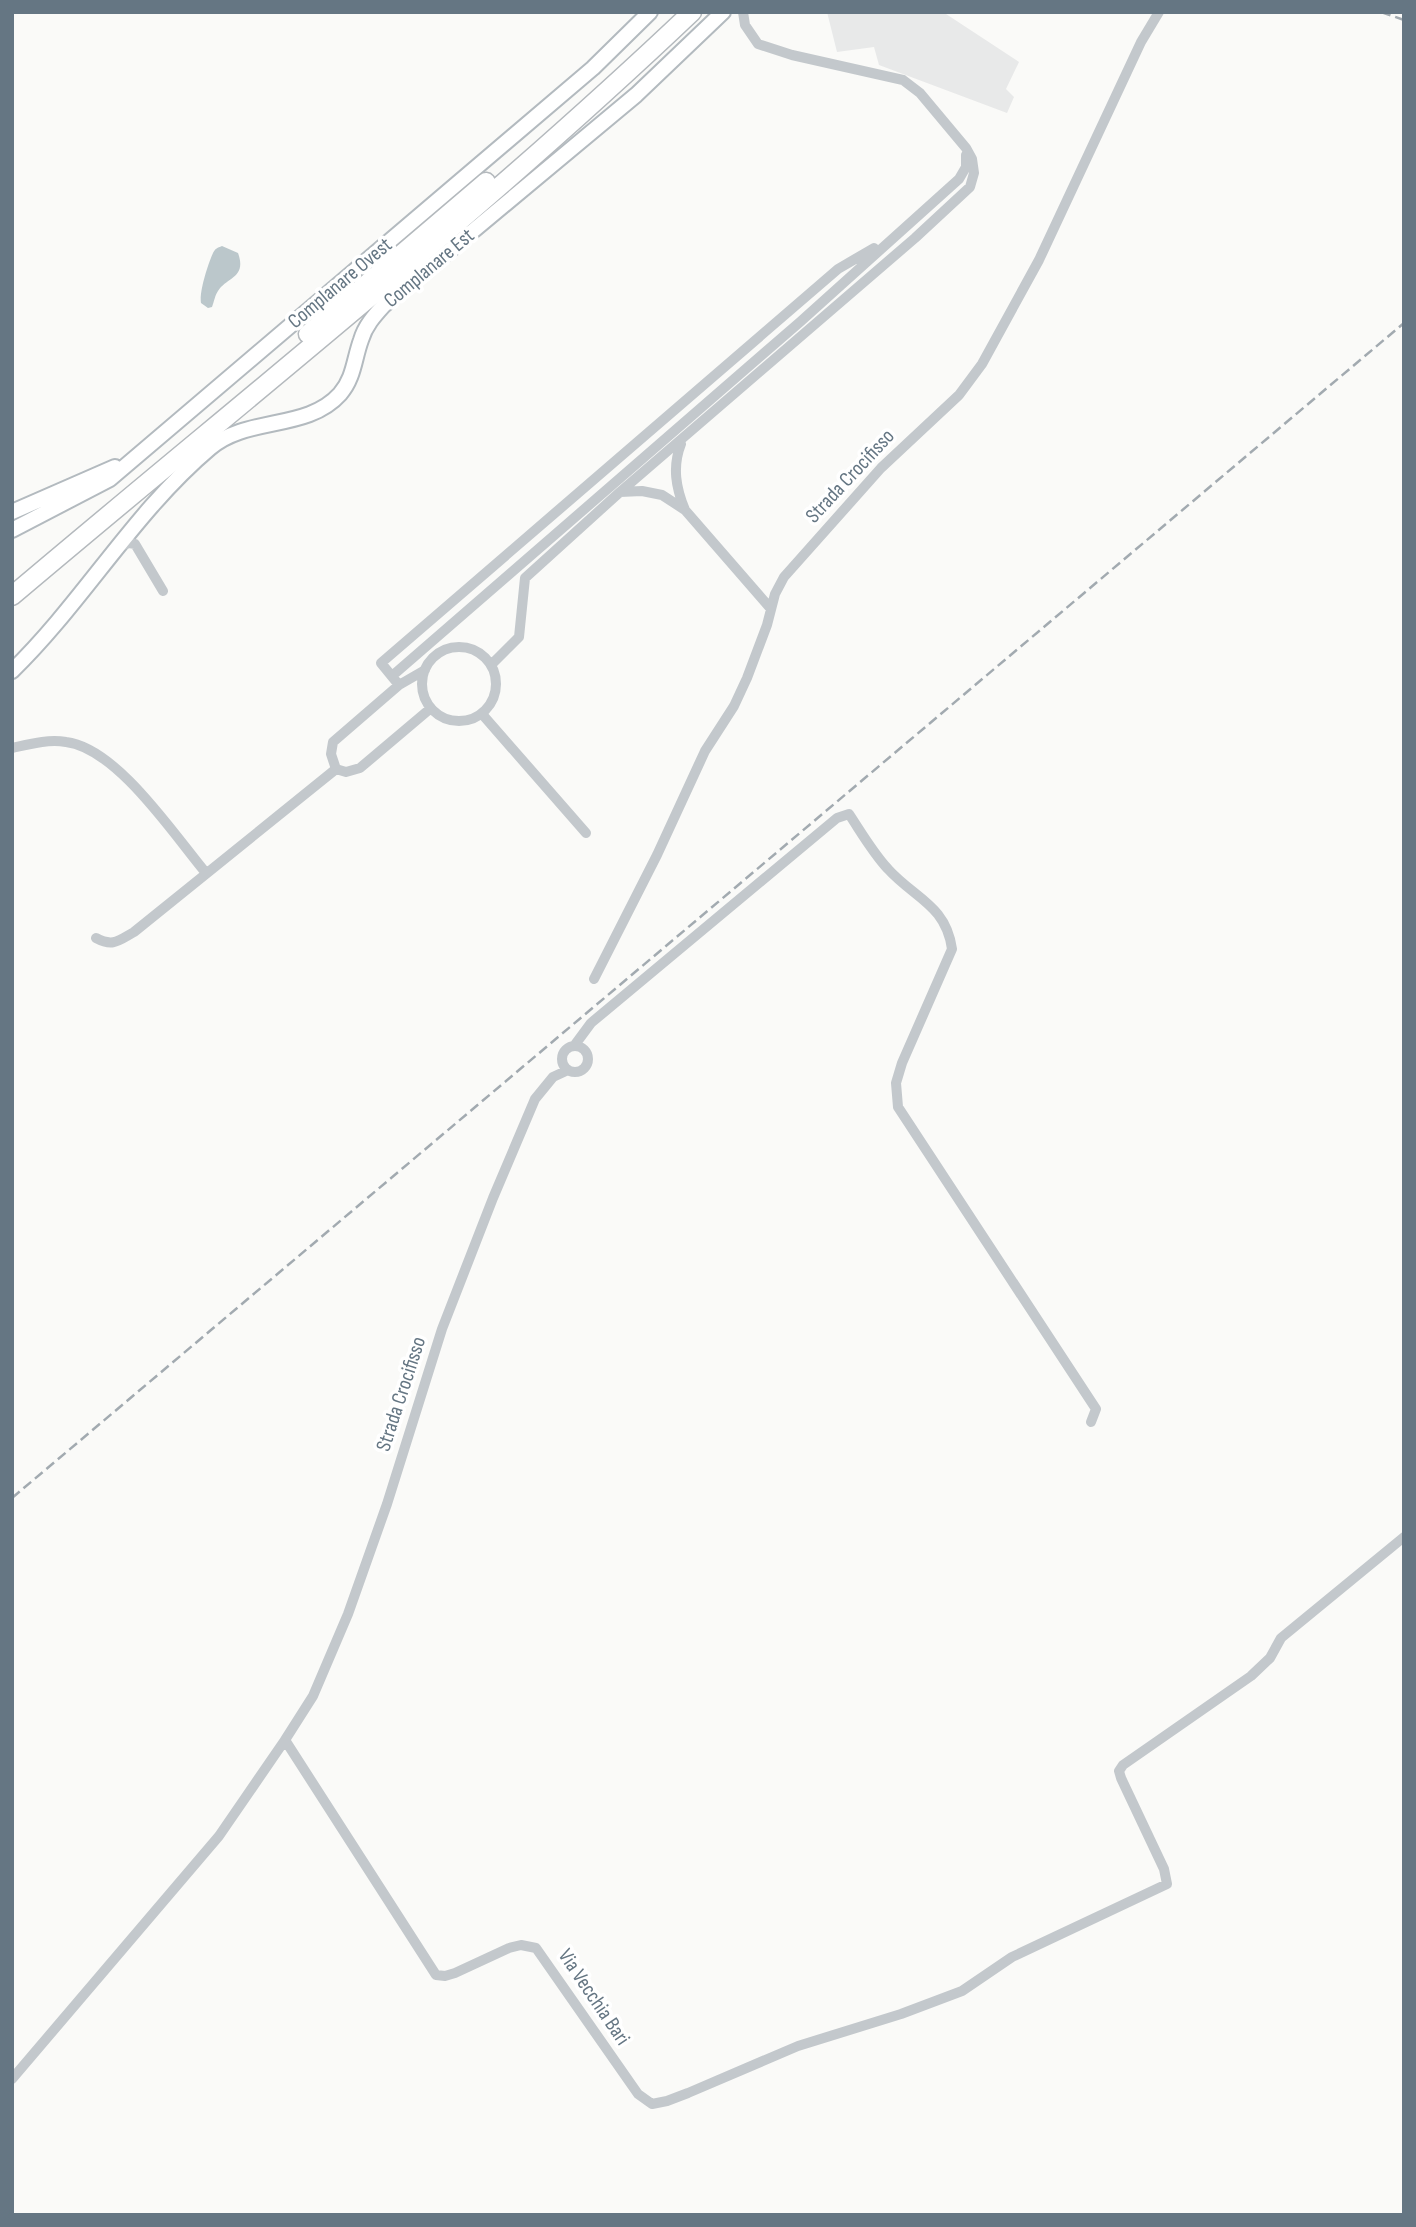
<svg xmlns="http://www.w3.org/2000/svg" width="1416" height="2227" viewBox="0 0 1416 2227" font-family="'Sofia Sans Condensed',sans-serif">
<style>
.built{fill:#e8e9e9}
.water{fill:#bbc7cb}
.lines{fill:none;stroke-linecap:round;stroke-linejoin:round}
.secondary-casing{stroke:#b3babf;stroke-width:18}
.highway-casing{stroke:#b4b9bd;stroke-width:21}
.street{stroke:#c3c8cc;stroke-width:10}
.secondary{stroke:#fff;stroke-width:14}
.highway{stroke:#fff;stroke-width:18}
.rail{stroke:#a2aab0;stroke-width:2.5;stroke-dasharray:10 5;stroke-linecap:butt}
.labels{text-anchor:middle;dominant-baseline:central;stroke-width:7;stroke-linejoin:round;paint-order:stroke}
.street-label{font-size:21px;fill:#657683;stroke:#fff}
</style>
<rect width="100%" height="100%" fill="#fafaf8"/>
<path class="built" d="M827 12H943L1019 62 1006 89 1014 97 1007 113 879 65 874 47 837 52Z"/>
<path class="water" d="M222 246 238 253C247 278 227 277 218 291 215 295 214 302 212 307L208 308 201 303C199 292 208 264 213 253 216 248 217 248 222 246Z"/>
<g class="lines">
<defs>
<path id="secondary" d="M12 512 115 467
M12 530 110 479 593 68 650 12
M12 671C83 602 134 512 210 448 247 416 307 431 340 394 354 378 354 359 361 340 365 326 374 316 384 305L636 95 723 12"/>
<path id="highway" d="M308 334 486 182
M12 596C240 403 475 218 692 12"/>
</defs>
<use href="#secondary" class="secondary-casing"/>
<use href="#highway" class="highway-casing"/>
<path class="street" d="M681 444C672 467 676 488 685 510
M620 492 642 491 662 495 685 510 771 609
M120 546 129 543 135 544 163 591
M422 684a37 37 0 1 1 74 0a37 37 0 1 1-74 0Z
M491 665 519 637 525 578 620 492 915 238 970 187 974 173 972 159 966 148 920 93 903 80 792 55 758 44 745 25 743 12
M392 676 800 322 959 179 966 167V155
M399 685 381 663 838 269 874 248
M482 714 586 833
M12 748C30 744 48 739 66 742 117 748 174 835 206 873
M336 769 331 754 333 742 399 685 425 670
M96 938C113 947 118 941 134 932L336 769 346 772 360 768 431 708
M594 979 657 855 705 751 734 706 747 678 767 625 775 594 784 577 881 468 959 395 982 364 1039 260 1141 42 1159 12
M562 1059a13 13 0 1 1 26 0a13 13 0 1 1-26 0Z
M574 1046 591 1023 837 818 849 814C861 832 873 853 888 869 914 898 946 905 952 949L902 1063 896 1083 898 1107 1096 1409 1091 1422
M285 1740 313 1696 348 1614 387 1504 442 1329 493 1198 535 1099 553 1077 568 1070
M12 2079 219 1836 285 1740 436 1975 445 1976 455 1973 509 1948 521 1945 536 1948 638 2094 652 2104 667 2101 688 2093 798 2046 901 2014 962 1991 1012 1957 1167 1884 1164 1869 1121 1778 1119 1771 1123 1765 1251 1676 1270 1658 1281 1638 1404 1537"/>
<use href="#secondary" class="secondary"/>
<use href="#highway" class="highway"/>
<path class="rail" d="M1381 12 1404 20
M12 1498 1404 323"/>
</g>
<g class="labels">
<g class="street-label">
<text transform="translate(429 268) rotate(-40)">Complanare Est</text>
<text transform="translate(340 283) rotate(-40)">Complanare Ovest</text>
<text transform="translate(850 476) rotate(-47)">Strada Crocifisso</text>
<text transform="translate(401 1394) rotate(-72)">Strada Crocifisso</text>
<text transform="translate(594 1997) rotate(56)">Via Vecchia Bari</text>
</g>
</g>
<rect width="1416" height="2227" fill="none" stroke="#657683" stroke-width="28"/>
</svg>
